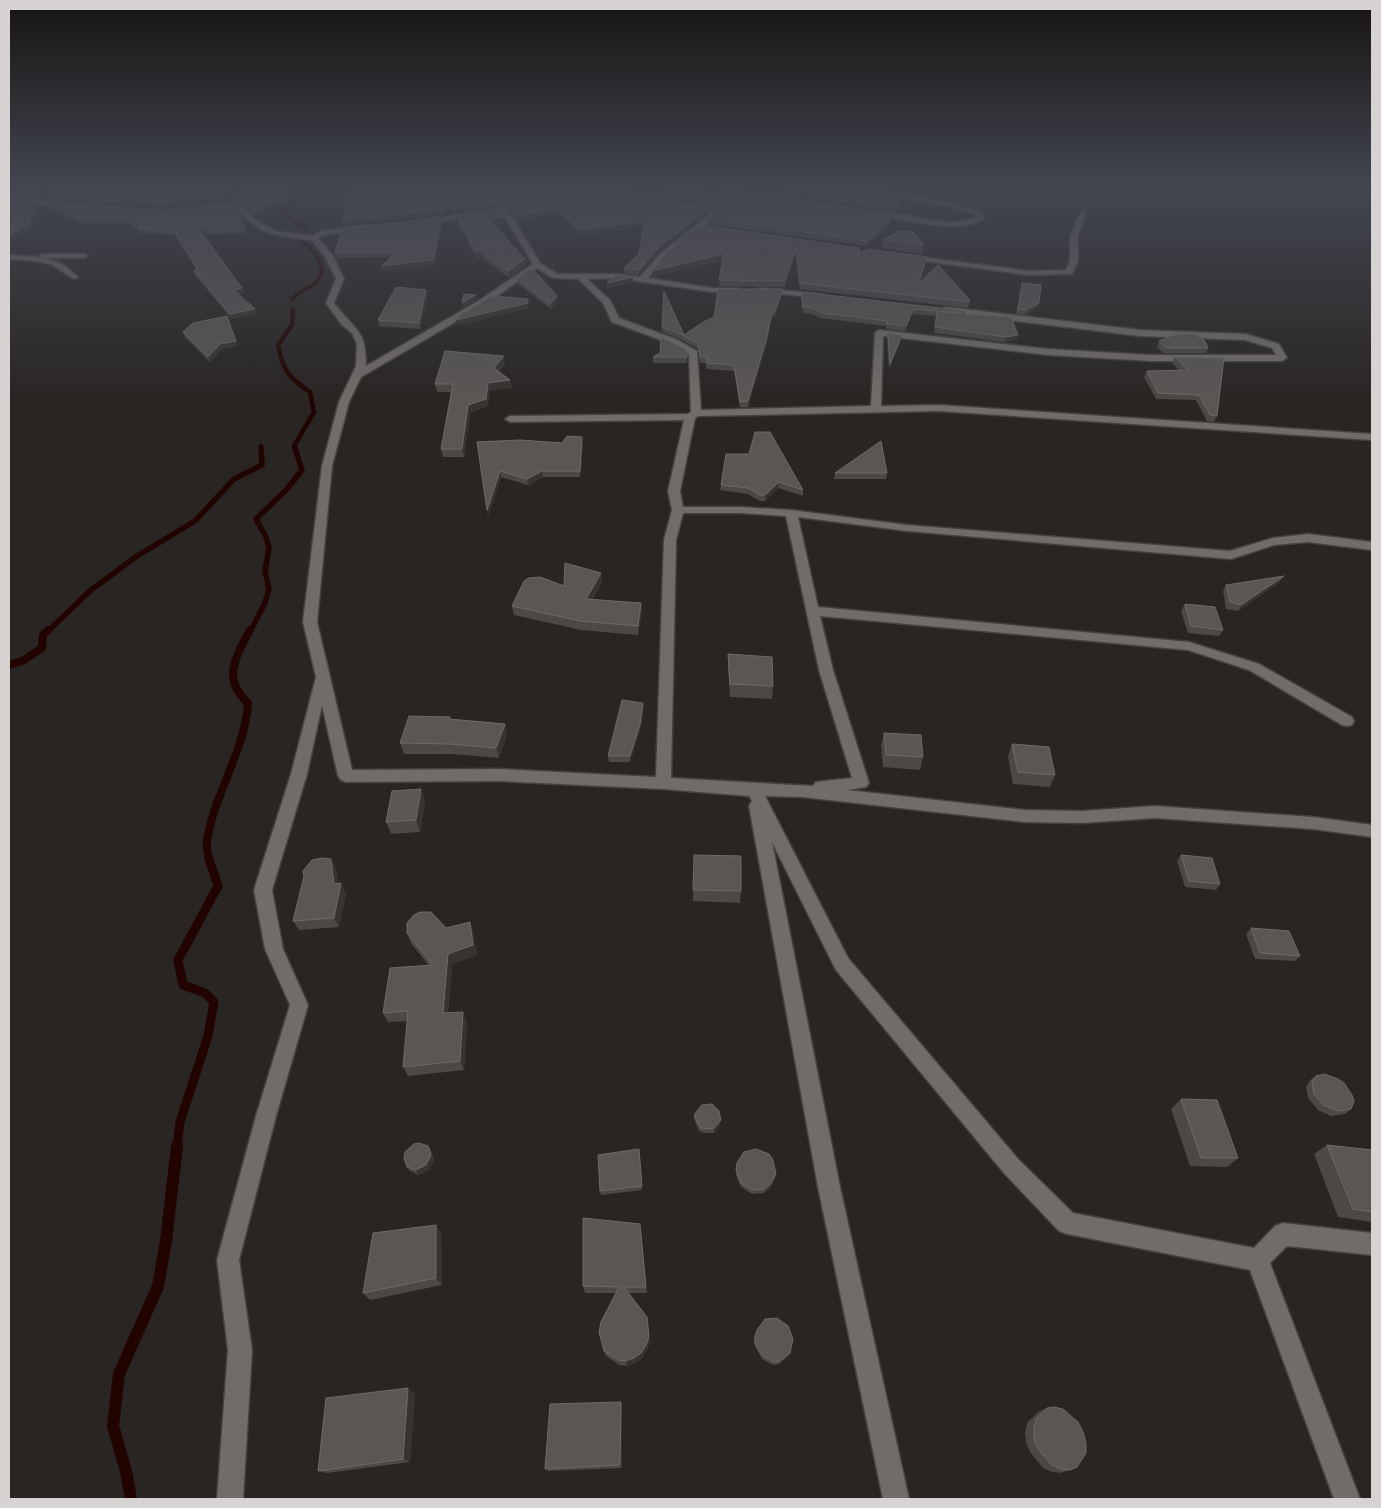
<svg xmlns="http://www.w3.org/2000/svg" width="1381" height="1508" viewBox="0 0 1381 1508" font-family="'Golos Text',sans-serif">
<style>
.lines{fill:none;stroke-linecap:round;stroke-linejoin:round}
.stream-far5{stroke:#210400;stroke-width:4}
.stream-far4{stroke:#210400;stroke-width:4.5}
.stream-far3{stroke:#210400;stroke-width:5.5}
.stream-far2{stroke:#210400;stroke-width:8}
.stream-far1{stroke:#210400;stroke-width:9}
.stream{stroke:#210400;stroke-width:12}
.minor-casing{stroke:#45413f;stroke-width:3}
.minor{fill:#716c69;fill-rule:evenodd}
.wall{fill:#4b4845}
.shaded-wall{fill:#373331}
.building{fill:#5a5654;stroke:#6e6a68}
</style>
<rect width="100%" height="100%" fill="#292523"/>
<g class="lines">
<path class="stream-far5" d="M301 193 282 213 307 229
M292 299C299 291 308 289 315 283 332 268 313 250 301 240"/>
<path class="stream-far4" d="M293 310 292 325 278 345C283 371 288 377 310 392L314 412 294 446 295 450
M261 446V450"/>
<path class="stream-far3" d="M47 632 91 590 137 556 195 521 234 479 262 465 261 448
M250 632 265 603 269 589 265 571 269 548 266 537 256 519 287 489 302 470 295 448"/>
<path class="stream-far2" d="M9 665 24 660 42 648 43 635 48 630
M209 860C208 854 206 847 207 841 214 794 245 751 248 703 221 679 236 657 250 630"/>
<path class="stream-far1" d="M177 1148 180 1122 208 1036 214 1002 205 993 183 985 178 960 218 886 209 859"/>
<path class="stream" d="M131 1499 126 1471 113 1426 119 1374 158 1286 166 1241 177 1146"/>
<defs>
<path id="minor" d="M243 188H251L245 193 242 205 252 217 275 231 313 236 321 231 363 225V229L323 235 318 238 333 256 344 279 334 303C355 331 366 328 366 366L480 300 533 264 509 224 481 188H488L515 221 540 263 558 274H617L640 277 661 253 711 213 686 207V205C706 203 719 177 744 192L741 194 721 191 699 206 720 212 667 257 648 278 712 288H737L741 290 740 292H712L617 278 587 279 610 300 619 318 678 340 697 351 701 410 871 406 875 333 879 330 1048 349 1151 355H1276L1272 348 1245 340 1140 336 943 312V308L946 307 1140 330 1246 334 1279 344 1287 358 1282 361H1151L1048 355 883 336 881 406 939 405 1372 434V440L939 411 698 416 695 418 680 491 683 507H741L791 510 907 525 1230 551 1273 538 1308 534 1372 542V550L1308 542 1274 545 1231 559 907 531 798 517 818 607 1189 642 1259 664 1352 717 1354 721 1352 725 1347 726 1342 725 1249 670 1188 650 820 616 833 670 869 783 866 787 847 790 1024 810 1082 811 1155 806 1313 817 1372 825V837L1313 829 1155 818 1082 823 1024 822 802 797 765 796 848 958 1018 1159 1073 1213 1254 1248 1275 1226 1283 1223 1372 1233V1255L1287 1246 1270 1263 1360 1499H1334L1250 1270 1067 1234 1059 1231 1004 1173 836 970 772 842 840 1187 909 1499H883L818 1187 749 806 752 801 749 796 663 789 499 781 346 782 341 780 338 776 322 705 307 774 272 890 283 949 308 1005 276 1116 239 1260 252 1350 243 1499H217L228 1350 217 1260 256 1116 290 1005 265 949 254 890 291 774 316 677 303 622 322 466 339 402 356 366 357 344 352 333 342 325 326 303 336 279 325 257 312 240C277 236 257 236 236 205L239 192ZM537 268 553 278 578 279 603 303 612 322 672 344 689 354 691 412 688 414 510 416 505 419 510 422 684 420 668 491 672 510 664 540 656 777 499 769 352 770 317 622 332 466 349 402 361 377 486 304ZM683 513H741L786 516 819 670 852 778 816 782 813 786 671 778 676 540Z
M842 188C889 188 937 199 981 212L985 218C963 236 900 219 874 215L870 213 872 212C902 208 948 232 977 217L976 214 943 205Z
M9 198 67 203 70 205 67 207 9 202Z
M1084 209 1087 211 1078 236V261L1072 274 1029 275 907 259 903 257 907 255 1029 271 1066 270 1070 261V236L1081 211Z
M477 213 481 215 479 216 422 223 418 221 422 219Z
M41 254H84L88 256 84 258H46L64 265 78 277 74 279 51 264 35 261 9 259V255L41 257Z
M759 288 821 294 825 296 821 298 762 292 758 290Z"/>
</defs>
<use href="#minor" class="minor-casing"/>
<use href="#minor" class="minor"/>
</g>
<path class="wall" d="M9 188H43L40 198 9 196Z
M482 188 495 209 453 214 447 203 444 215 344 225 343 220Z
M490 188H623L707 214 660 252 639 275 624 273V268L639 254 644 226 580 235 560 213 556 214 552 211 543 216 517 221Z
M634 188H712L692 202Z
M746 188H863L904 195 903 200 897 212Z
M875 188H909L907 192Z
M237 192 235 198 168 207 50 199 48 194Z
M292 197 256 217 244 204 242 200Z
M703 201 893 214V219L888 227 867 246 709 224V219L718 210 703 205Z
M48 205 246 217 247 222 242 224 245 228 247 233 211 235 198 228 242 288 244 293 239 294 255 309 257 314 232 319 196 276 194 271 196 269 175 235 139 233 138 228H132L130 223 85 224 51 210Z
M456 215 504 216 505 223 494 225 526 266 509 278 483 258 477 259 457 222Z
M443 223 434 266 383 271 382 266 391 257 336 258 335 253Z
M701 225 926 263 919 282 970 300 968 308 800 289 795 253 785 287 719 286 723 259 719 261 652 277V271Z
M882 240 924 245 923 254 881 248Z
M517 279 557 302 551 309 518 284Z
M1022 283 1037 308 1026 315 1016 314Z
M801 292 965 314 1018 335 1016 340 1004 342 934 333 936 316 912 314 905 331 886 329V326L821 318 812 314 803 313 801 297Z
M428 295 420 329 379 326 378 320Z
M782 295 775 317 772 316 767 342 748 407H740L734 371 706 369V363H700L698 349 679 338 662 332V327L684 335Z
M183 332 238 346 222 349 210 362 185 337Z
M888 333 901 340 889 369 887 338Z
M1159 341 1208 348 1206 353H1163L1157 347Z
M687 350V363H653V357Z
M1175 357 1224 358 1217 416 1214 422 1207 421 1196 400 1156 399 1144 377 1147 371H1180L1172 363Z
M505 364 498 372 510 380 512 388 489 390 488 406 470 413 464 457H443L441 449 451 392H437L435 384Z
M477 442 583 443 580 477H543L528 485 501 477 488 516Z
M726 454 803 490V496L778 488 765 501H760L748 494 720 490 721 485Z
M835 473H887L886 479H834Z
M601 573 602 582 592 600 641 603 642 612 638 635 581 630 514 615 512 606 564 586Z
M1280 582 1238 611 1226 609 1223 591 1226 585Z
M1185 604 1223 630 1219 636 1188 633 1181 611Z
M728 654 773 686 772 699 730 697 728 667Z
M643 703 644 709 640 730 630 762H609L608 756Z
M450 717 451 719 505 724 507 734 499 758 453 754H404L400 743Z
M884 733 923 757 920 770 883 767 881 745Z
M1012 744 1055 775 1050 787 1013 784 1008 757Z
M421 789 425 801 420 832 391 834 386 822Z
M1181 855 1220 884 1216 890 1185 887 1177 861Z
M331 859 336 869 338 884 346 893 339 927 299 930 293 921Z
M693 890 741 891 740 903 693 901Z
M446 928 473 932 477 955 452 964 448 1013 467 1022 464 1070 408 1076 403 1067 407 1021 388 1022 383 1013 429 966 411 943 407 933Z
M1251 928 1300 956 1295 961 1255 959 1246 934Z
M1316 1076 1351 1109 1345 1114 1331 1116 1318 1110 1308 1098 1306 1087 1310 1080Z
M1181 1099 1238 1158 1227 1167 1190 1166 1171 1109Z
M694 1115 720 1125 714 1133H704L699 1131 694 1119Z
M1327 1145 1372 1150V1222L1338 1217 1314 1154Z
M428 1146 431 1150 434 1160 429 1170 418 1175 410 1171 407 1167Z
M639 1149 642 1190 601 1195 600 1191Z
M736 1168 776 1174 775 1178 770 1189 764 1193 752 1194 741 1187 736 1175Z
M641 1231 647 1293H629L650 1341 647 1350 642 1358 635 1363 627 1366 619 1365 606 1356 604 1351 616 1293H585L583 1286Z
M441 1232 442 1285 370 1300 363 1293Z
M757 1330 789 1356 779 1364 773 1365 762 1359 755 1346 754 1339Z
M415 1393 410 1462 327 1473 318 1471Z
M621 1402 622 1406V1468L549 1471 545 1469Z
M1047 1408 1070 1470 1060 1473 1052 1472 1043 1468 1030 1452 1026 1442 1025 1432 1027 1423 1038 1412Z"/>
<path class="shaded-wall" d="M39 188H43L40 198 38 193Z
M235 188H240L237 192 235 198 168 207 166 202Z
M705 188H712L692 202V197Z
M291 192 292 197 256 217 255 212Z
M904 195 903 200 897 212V207Z
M446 198 447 203 444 215 344 225 343 220Z
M36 201 38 206 32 229 9 242V236Z
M494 204 495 209 453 214 452 209Z
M552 206V211L543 216 517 221 516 216Z
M560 208V213L556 214V209Z
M707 209V214L660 252 639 275V270L660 246Z
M893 214V219L888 227 867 246V241Z
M504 216 505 223 490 226 489 219Z
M246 217 247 222 241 225 239 220Z
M442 218 443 223 434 266 383 271 382 266Z
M644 221 645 226 580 235V230Z
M796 247 795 253 785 287V281Z
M482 251 483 258 477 259 476 252Z
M724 252 723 258 719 261 652 277V271Z
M927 257 926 263 917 290 918 284Z
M525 259 526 266 509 278 508 271Z
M633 277V282L607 289V283Z
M242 288 244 293 236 295 234 290Z
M783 289 782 295 775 317V311Z
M426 290 428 295 420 329 419 323Z
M476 295 477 300 462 308V303Z
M557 296V302L551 309 550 304Z
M528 303 529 308 457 326 456 320Z
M1039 303 1037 308 1026 315 1027 310Z
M255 309 257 314 232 319 230 314Z
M913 309 912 314 905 331 906 326Z
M772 311 767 342 748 407V401Z
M227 316 238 346 222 349 210 362 208 357Z
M902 335 901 340 889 369 890 364Z
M1018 335 1016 340 1004 342 1006 337Z
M504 356 505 364 495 376 494 368Z
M510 380 512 388 489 390 488 406 470 413 464 457 462 449 468 405 488 383Z
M582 437 583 443 580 477V471Z
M500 471 501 477 488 516 487 510Z
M542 471 543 477 528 485 527 479Z
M779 482 778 488 765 501V495Z
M601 573 602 582 587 608 586 599Z
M1284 576 1280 582 1238 611 1241 605Z
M641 603 642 612 638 635V626Z
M643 703 644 709 640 730 630 762V756Z
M505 724 507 734 499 758 496 748Z
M421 789 425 801 420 832 416 820Z
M331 859 336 869 339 893 341 883 346 893 339 927 334 918V884Z
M470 922 473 932 477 955 452 964 447 1022 443 1013 448 954Z
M463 1012 467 1022 464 1070 460 1061Z
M721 1120 720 1125 714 1133V1128Z
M428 1146 431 1150 434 1160 429 1170 418 1175 416 1170Z
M776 1174 775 1178 770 1189 764 1193 765 1189Z
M436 1225 441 1232 442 1285 436 1278Z
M647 1317 650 1341 647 1350 642 1358 635 1363 627 1366 625 1361Z
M790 1353 789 1356 779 1364 780 1361Z
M408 1388 415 1393 410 1462 403 1459Z
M621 1402 622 1406V1468L620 1465Z"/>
<path class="building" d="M9 188H39L38 193 9 191Z
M48 188H235L234 193 166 202 48 194Z
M246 188H287L291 192 255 212 242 200Z
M351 188H482L494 204 452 209 446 198 444 210 343 220 348 192Z
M493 188H623L707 209 660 246 639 270 624 268 639 254 644 221 580 230 560 208 556 209 552 206 542 211 516 216Z
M655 188H705L692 197Z
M721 188H722L893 214 889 222 867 241 709 219 722 206 703 201Z
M777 188H863L904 195 897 207Z
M9 199 36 201 29 224 9 236Z
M48 202 166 210 234 202 246 217 239 220 245 228 210 230 194 222 242 288 234 290 255 309 230 314 194 271 197 268 175 233 181 230 137 228 145 223H130L135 218 83 220 48 205Z
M499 208 504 216 489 219 525 259 508 271 482 251 476 252 456 215Z
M442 218 433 260 382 266 396 252 335 253 342 228Z
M701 225 859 248 860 253 868 249 927 257 918 284 938 265 970 300 969 302 800 283 796 247 785 281 719 280 724 252 719 255 652 271 668 252Z
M900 231 913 232 924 245 882 240Z
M532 268 557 296 550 304 517 279Z
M617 275 633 277 607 283Z
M1022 283 1041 285 1039 303 1027 310 1018 309Z
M396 287 426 290 419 323 378 320Z
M718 289H783L775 311H772L767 337 748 401 740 402 734 365 706 363 707 357H700L698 344 679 333 662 327 664 291 684 335 705 321 714 317Z
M801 292 966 311 965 314 1011 317 1018 335 1006 337 935 327 937 312 961 313 913 309 906 326 887 324V321L822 313 813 308 803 307Z
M464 294 476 295 462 303Z
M492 296 528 299V303L456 320 457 317Z
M227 316 236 341 220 344 208 357 183 332 193 323Z
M888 333 902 335 890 364Z
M1176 334H1195L1205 341 1208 348H1165L1159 341Z
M661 337 687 350V357H653L660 353Z
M445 351 504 356 494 368 510 380 488 383 486 399 468 405 462 449H441L453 384H435Z
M1175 357 1224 358 1217 416 1210 415 1199 395 1158 393 1147 371 1188 370Z
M755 432H770L803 490 779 482 765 495H760L748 488 721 485 726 454H749Z
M567 436 582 437 580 471H542L527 479 500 471 487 510 477 442 520 440 562 443Z
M881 441 887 473H835Z
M565 563 601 573 586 599 641 603 638 626 580 621 512 606 524 581 529 578 540 577 564 586Z
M1284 576 1241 605 1230 602 1226 585Z
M1185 604 1215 607 1223 630 1191 626Z
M728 654 772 657 773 686 730 684Z
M622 700 643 703 640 724 630 756H608Z
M409 716 450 717 449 719 505 724 496 748 450 744 400 743Z
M884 733 921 735 923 757 886 755Z
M1012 744 1049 747 1055 775 1018 772Z
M421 789 416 820 386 822 392 791Z
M694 855 741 856V891L693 890Z
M1181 855 1212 858 1220 884 1189 881Z
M322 858 331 859 334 884 341 883 334 918 293 921 304 876 303 871 312 860Z
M420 912H431L446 928 470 922 473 945 448 954 443 1013 463 1012 460 1061 403 1067 408 1011 383 1013 390 968 433 965 407 933V923L414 915Z
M1251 928 1289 931 1300 956 1260 953Z
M1324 1074 1338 1079 1344 1083 1352 1095 1354 1101 1351 1109 1338 1111 1324 1105 1314 1094 1312 1082 1316 1076Z
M1181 1099 1217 1100 1238 1158H1201Z
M712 1104 719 1111 721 1120 714 1128 704 1129 700 1127 694 1115 702 1105Z
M419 1143 428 1146 431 1155 426 1165 416 1170 407 1167 404 1158 405 1152 414 1144Z
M1327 1145 1372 1150V1212L1353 1209Z
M639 1149 642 1186 600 1191 598 1155Z
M756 1149 769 1154 773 1160 776 1174 770 1185 765 1189 753 1190 741 1183 736 1170 737 1163 744 1152Z
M583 1218 640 1224 646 1287H624L647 1317 649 1336 646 1345 641 1353 634 1358 625 1361 618 1360 604 1351 599 1332 601 1322 619 1287 583 1286Z
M436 1225V1278L363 1293 373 1233Z
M777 1318 788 1326 793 1339 790 1353 780 1361 774 1362 763 1356 755 1344V1336L757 1330 765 1319Z
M408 1388 403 1459 318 1471 326 1398Z
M621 1402 620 1465 545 1469 550 1404Z
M1054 1407 1063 1409 1078 1422 1083 1432 1086 1443V1453L1077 1467 1070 1470 1061 1469 1052 1465 1038 1449 1034 1439V1428L1036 1419 1047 1408Z"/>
<linearGradient id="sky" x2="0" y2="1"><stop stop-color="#171413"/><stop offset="0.47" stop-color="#434650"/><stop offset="1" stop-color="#434650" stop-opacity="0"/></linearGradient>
<rect width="1381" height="400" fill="url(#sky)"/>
<rect width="1381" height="1508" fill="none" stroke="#d6d3d2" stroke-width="20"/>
</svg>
